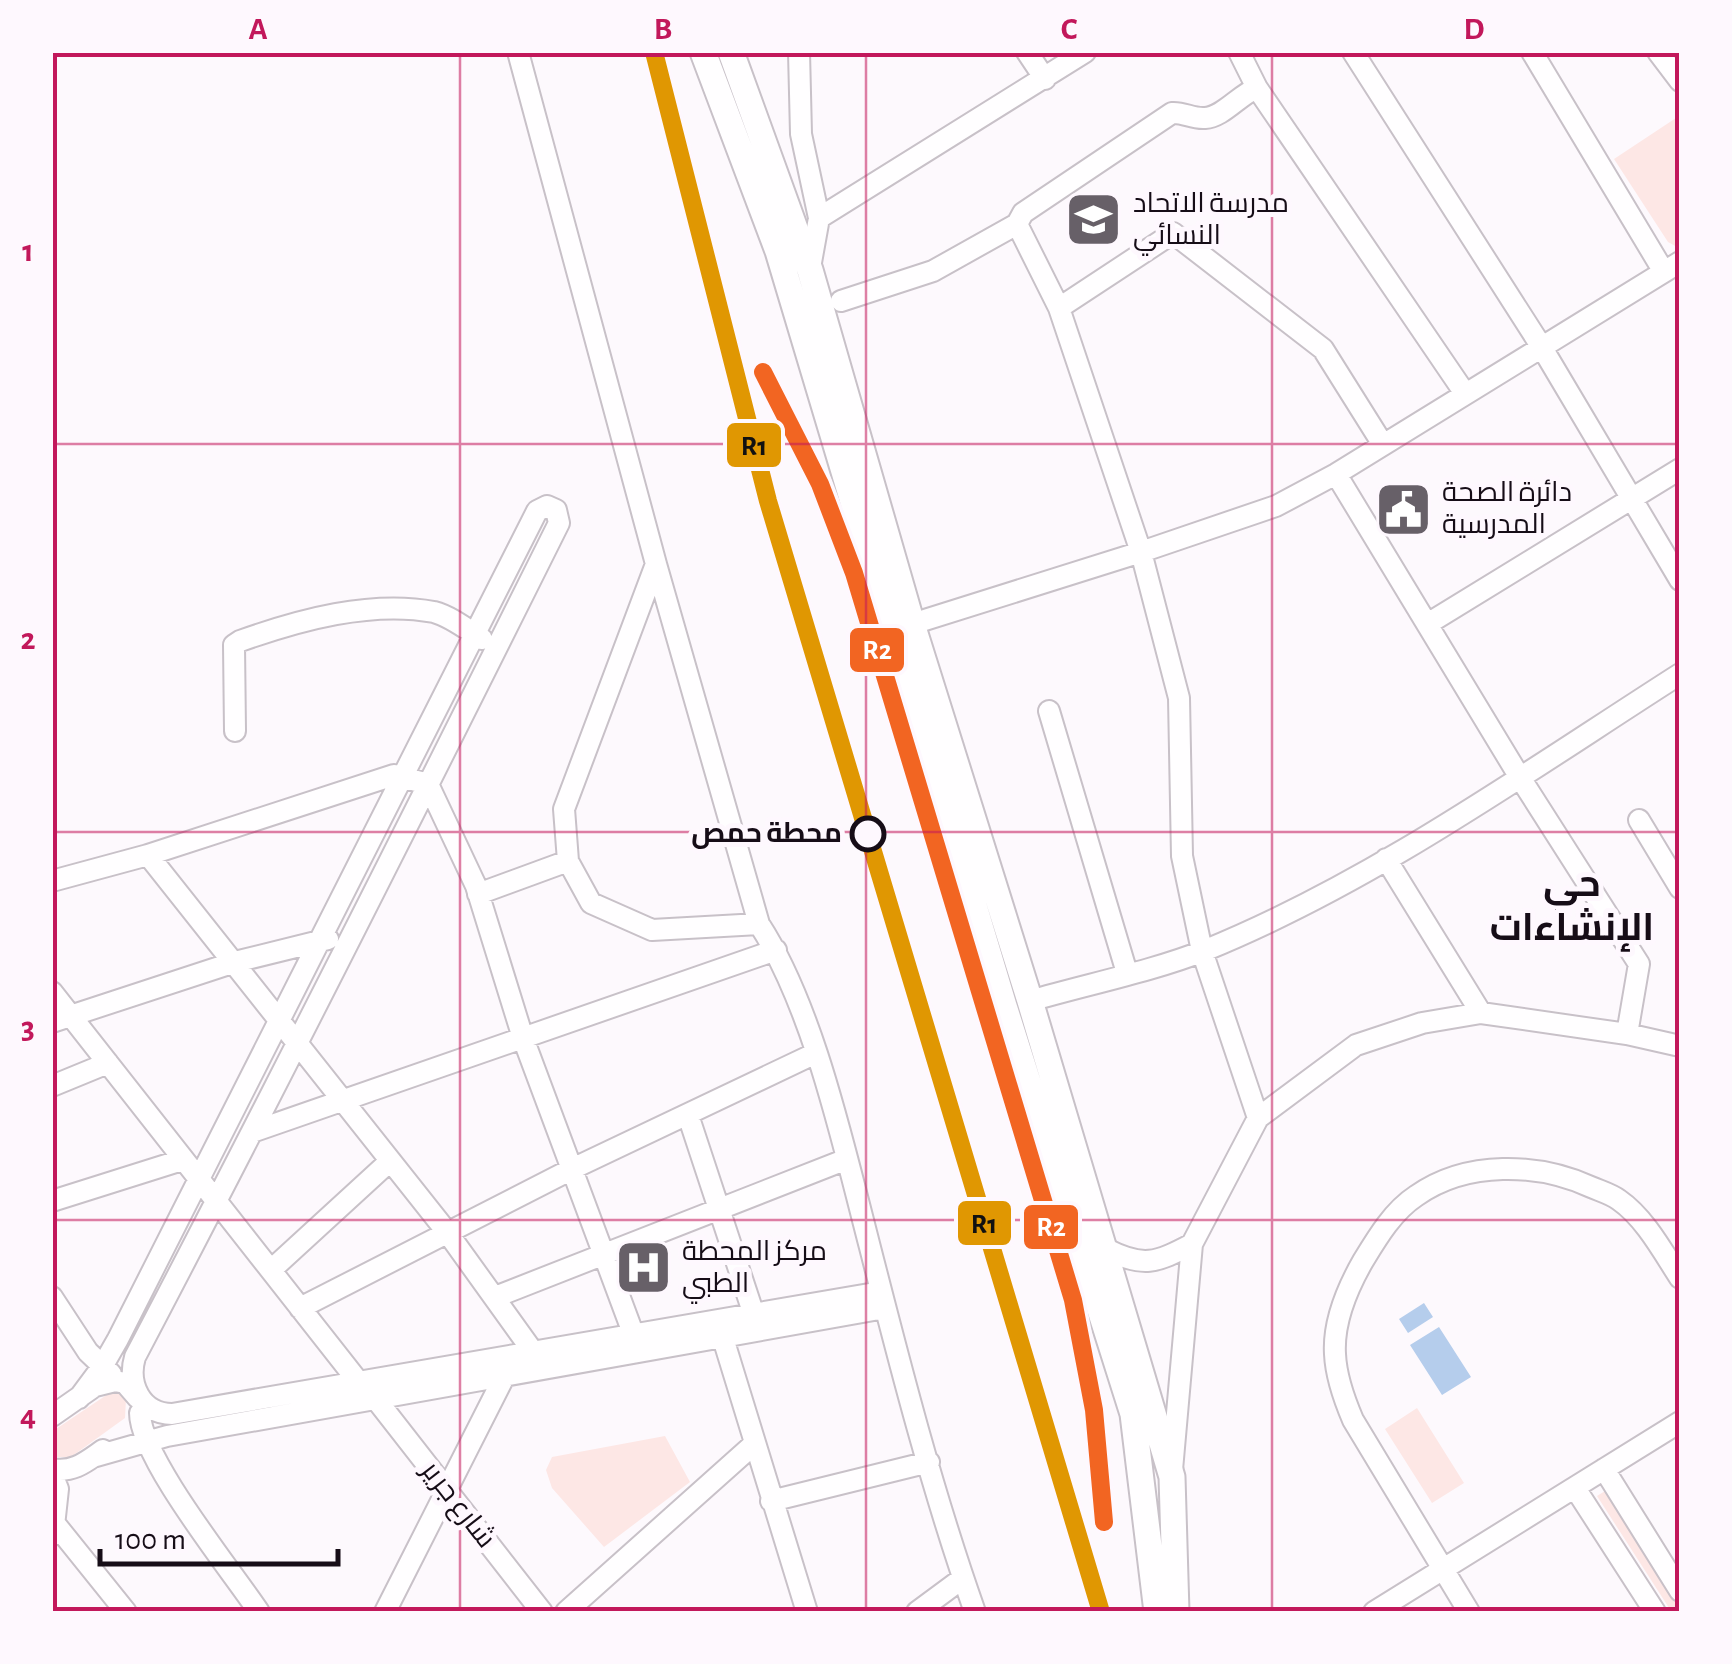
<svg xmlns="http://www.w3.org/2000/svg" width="1732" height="1664" viewBox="0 0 1732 1664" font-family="'Alegreya Sans',Cairo,sans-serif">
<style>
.green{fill:#fde7e5}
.water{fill:#b5cdec}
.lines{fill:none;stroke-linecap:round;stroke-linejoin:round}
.minor-casing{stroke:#c8c1c8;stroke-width:24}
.major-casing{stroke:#c8c1c8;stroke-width:29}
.minor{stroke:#fffeff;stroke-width:20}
.major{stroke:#fffeff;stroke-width:25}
.rail-1-casing{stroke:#fef8fe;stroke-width:25}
.rail-2-casing{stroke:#fef8fe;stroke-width:25}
.rail-1{stroke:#e09702;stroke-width:18}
.rail-2{stroke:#f26522;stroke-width:18}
.grid{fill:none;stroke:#c2185b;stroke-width:2.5;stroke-opacity:0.55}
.stop-dot{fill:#fef8fe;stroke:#160d17;stroke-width:5}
.labels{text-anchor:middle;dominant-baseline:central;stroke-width:10;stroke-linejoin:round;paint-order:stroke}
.poi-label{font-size:28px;fill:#160d17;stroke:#fef8fe;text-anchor:start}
.stop-label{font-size:28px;font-weight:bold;fill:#160d17;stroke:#fef8fe;text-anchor:end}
.street-label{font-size:28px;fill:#160d17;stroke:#fef8fe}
.district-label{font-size:38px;font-weight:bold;fill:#160d17;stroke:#fef8fe}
.line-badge{stroke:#fef8fe;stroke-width:4}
.badge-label{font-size:28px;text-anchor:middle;font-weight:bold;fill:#fff}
.pale-badge-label{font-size:28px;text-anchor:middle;font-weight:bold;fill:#111}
.neatline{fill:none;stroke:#c2185b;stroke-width:4}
.grid-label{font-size:32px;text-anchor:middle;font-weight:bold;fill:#c2185b}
</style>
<rect width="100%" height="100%" fill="#fdf9fd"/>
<path class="green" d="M1679 116 1680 246 1677 247 1668 242 1614 159Z
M108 1394H119L126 1399 125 1418 71 1457H53V1431Z
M1417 1408 1464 1483 1432 1503 1385 1429Z
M665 1436 690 1482 604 1547 552 1488 546 1470 552 1457Z
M1605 1491 1679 1607V1611H1671L1597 1496Z"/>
<path class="water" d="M1424 1303 1433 1317 1408 1333 1399 1319Z
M1439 1327 1471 1377 1442 1395 1410 1345Z"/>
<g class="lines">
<defs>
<path id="minor" d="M518 52 656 564 759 924C811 1004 840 1131 864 1224 897 1353 930 1485 975 1612
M799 52 801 134 819 218 810 268
M1027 52 1045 79
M1239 52 1257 88
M1353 52 1541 346 1680 580
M1532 52 1664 272
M1658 52 1680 81
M819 218 1085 52
M841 301 933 271 1017 224
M1059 308 1017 224 1023 213 1172 113C1184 112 1192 119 1205 118 1223 117 1239 95 1257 88L1464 392
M1336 474 1519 776 1639 964 1627 1034
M656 564 564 809 568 861 591 903 652 930 759 924
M1429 623 1680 469
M912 624 1141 552 1276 506 1336 474 1680 262
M1049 711 1127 973
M235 731 234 645 240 641C299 620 371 600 434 612 450 616 468 630 482 639
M1639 820 1680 888
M1386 859 1481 1013
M52 881 148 855
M478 894 568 861
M52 992 357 1380
M1030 1001C1088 984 1150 972 1206 950 1373 882 1528 771 1680 674
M52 1022 235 962 328 939
M52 1086 108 1063
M688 1115 753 1312
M1258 1118 1202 951 1182 856 1179 698 1141 552 1059 308 1173 233 1323 349 1382 443
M252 1132 776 950
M52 1201 182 1160
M1106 1249C1143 1268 1156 1263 1192 1244
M271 1270 390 1161
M52 1297 88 1352 111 1374
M495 1297 847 1159
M300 1308 572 1169 816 1053
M722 1335 807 1612
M534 1353 447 1232 148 855 394 775 428 784 476 886 523 1038 633 1333
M79 1398 102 1367 118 1339 537 511 547 506 556 510 559 523C420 802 280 1081 135 1357 127 1384 141 1414 172 1414L881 1292
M375 1398 542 1612
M140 1413C140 1458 231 1570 259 1612
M52 1416 95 1386 115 1381 125 1383 138 1398
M93 1457 167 1436 885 1308
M52 1469C74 1473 87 1461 103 1450
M1604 1469 1680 1591
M1172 1470 1192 1244 1258 1118 1356 1045 1422 1023 1481 1013 1627 1034 1680 1046
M52 1474 58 1489 53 1535
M1575 1488 1655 1612
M771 1501 929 1462
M56 1525 126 1612
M385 1612 504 1377
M566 1612 753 1445
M917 1612 963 1578
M1374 1612 1680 1422
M1469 1612 1353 1420C1344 1399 1336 1377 1335 1354 1333 1321 1347 1289 1363 1261 1377 1238 1393 1211 1416 1196 1467 1160 1538 1163 1591 1187 1600 1191 1611 1194 1619 1200 1645 1218 1663 1252 1680 1278"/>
<path id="major" d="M703 52 778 251 1004 1006 1133 1414 1157 1612
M731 52 810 270 912 624 1030 1001 1172 1477 1176 1612"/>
</defs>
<use href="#minor" class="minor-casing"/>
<use href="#major" class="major-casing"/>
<use href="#minor" class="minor"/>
<use href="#major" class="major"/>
<defs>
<path id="rail-1" d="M654 52 768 501 1101 1612"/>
<path id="rail-2" d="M763 372 820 484 854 573 1073 1300 1094 1410 1104 1522"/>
</defs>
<use href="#rail-1" class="rail-1-casing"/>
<use href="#rail-2" class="rail-2-casing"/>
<use href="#rail-1" class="rail-1"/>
<use href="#rail-2" class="rail-2"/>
</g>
<path class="grid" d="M460 52V1612M866 52V1612M1272 52V1612M52 444H1680M52 832H1680M52 1220H1680"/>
<defs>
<symbol id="school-square" viewBox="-11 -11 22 22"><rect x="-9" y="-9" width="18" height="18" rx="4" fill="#676068" stroke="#fef8fe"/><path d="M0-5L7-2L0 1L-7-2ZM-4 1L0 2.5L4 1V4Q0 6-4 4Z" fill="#fff"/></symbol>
<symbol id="civic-square" viewBox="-11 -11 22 22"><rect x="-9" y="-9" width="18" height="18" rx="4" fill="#676068" stroke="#fef8fe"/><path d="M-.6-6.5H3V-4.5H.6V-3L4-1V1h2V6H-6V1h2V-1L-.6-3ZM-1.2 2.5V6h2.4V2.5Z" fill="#fff"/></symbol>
<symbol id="hospital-square" viewBox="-11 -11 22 22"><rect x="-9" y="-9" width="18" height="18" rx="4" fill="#676068" stroke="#fef8fe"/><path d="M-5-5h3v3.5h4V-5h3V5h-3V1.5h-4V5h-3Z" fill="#fff"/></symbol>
</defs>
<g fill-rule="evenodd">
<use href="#school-square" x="1062" y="188" width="63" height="63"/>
<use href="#civic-square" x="1372" y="478" width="63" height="63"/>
<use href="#hospital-square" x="612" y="1236" width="63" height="63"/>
</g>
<circle class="stop-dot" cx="868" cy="834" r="16"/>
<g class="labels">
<g class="poi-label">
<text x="1133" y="204">مدرسة الاتحاد<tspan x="1133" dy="32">النسائي</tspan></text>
<text x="1442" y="493">دائرة الصحة<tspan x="1442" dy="32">المدرسية</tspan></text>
<text x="682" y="1252">مركز المحطة<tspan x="682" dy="32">الطبي</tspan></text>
</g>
<g class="stop-label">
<text x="842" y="834">محطة حمص</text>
</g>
<g class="street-label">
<text transform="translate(458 1505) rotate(52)">شارع جرير</text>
</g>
<g class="district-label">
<text x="1572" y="885">حي<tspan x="1572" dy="44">الإنشاءات</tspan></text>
</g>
</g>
<g class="line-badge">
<rect x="725" y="421" width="58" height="48" rx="10" fill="#e09702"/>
<rect x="848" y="626" width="58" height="48" rx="10" fill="#f26522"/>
<rect x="956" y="1199" width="57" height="48" rx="10" fill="#e09702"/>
<rect x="1022" y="1203" width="58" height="48" rx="10" fill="#f26522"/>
</g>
<g class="badge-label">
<text x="877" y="659">R2</text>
<text x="1051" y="1236">R2</text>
</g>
<g class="pale-badge-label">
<text x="754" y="455">R1</text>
<text x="984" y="1233">R1</text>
</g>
<rect width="1732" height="1664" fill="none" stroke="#fef8fe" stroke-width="110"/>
<path d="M100 1549v15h238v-15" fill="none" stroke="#160d17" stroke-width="5"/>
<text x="115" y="1549" font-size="30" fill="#160d17" stroke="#fef8fe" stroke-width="8" paint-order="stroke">100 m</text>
<rect x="55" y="55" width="1622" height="1554" class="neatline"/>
<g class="grid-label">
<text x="258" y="39">A</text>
<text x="663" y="39">B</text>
<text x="1069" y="39">C</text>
<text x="1474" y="39">D</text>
<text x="28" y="261">1</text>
<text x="28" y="649">2</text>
<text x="28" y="1038">3</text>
<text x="28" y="1426">4</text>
</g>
</svg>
